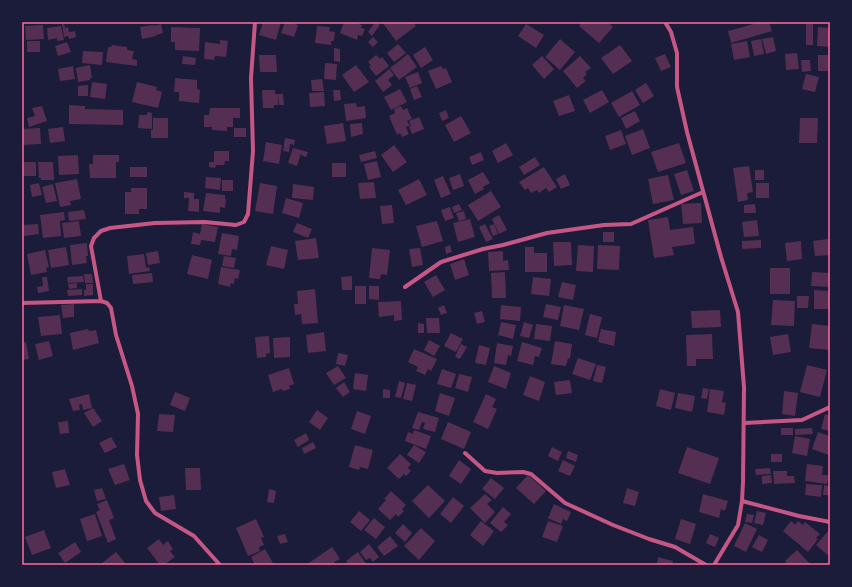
<svg xmlns="http://www.w3.org/2000/svg" width="852" height="587" viewBox="0 0 852 587" font-family="'Source Sans 3',sans-serif">
<style>
.building{fill:#542f53}
.lines{fill:none;stroke-linecap:round;stroke-linejoin:round}
.minor{stroke:#c65784;stroke-width:4}
.neatline{fill:none;stroke:#ff6b9d;stroke-width:1.5}
</style>
<rect width="100%" height="100%" fill="#1b1b3a"/>
<path class="building" d="M263 22H281L276 40 259 35Z
M285 22H290L298 25 294 37 281 33Z
M344 22H354L362 25 361 28 365 29 362 36 358 35 357 40 340 33Z
M375 22 380 25 372 36 368 32Z
M382 22H413L416 26 396 41Z
M582 22H608L613 27 599 43 579 26Z
M761 22H769L772 31 731 43 728 31Z
M64 23 65 28 68 27 69 32 75 31 76 37 69 39 68 36 64 37 62 24Z
M161 24 163 33 156 35 154 26Z
M526 24 544 35 536 48 518 36Z
M806 24H813V45H806Z
M43 25 44 39 26 40 25 26Z
M154 25 156 36 142 39 140 27Z
M61 26 64 40 57 41V38L48 40 47 28Z
M317 26 330 27 329 31 335 32 334 41H331V45L315 43Z
M171 27 200 28 199 51 175 50V42H171Z
M818 27 830 28V47L817 46Z
M373 37 378 42 373 47 368 42Z
M773 37 776 51 766 54 762 39Z
M560 39 575 52 560 70 545 57Z
M761 39 764 54 754 56 751 41Z
M220 40 228 41 226 57 215 56 214 60 204 59 205 42 220 44Z
M27 41H40V52H27Z
M747 41 750 57 734 60 731 44Z
M67 42 71 52 58 56 55 46Z
M398 44 406 53 394 62 387 53Z
M112 45 127 47V50L134 51 132 59 137 60V66L106 62 108 47H111Z
M620 45 632 61 613 74 601 58Z
M425 47 433 60 421 68 413 55Z
M334 48 340 49V62L334 61Z
M83 51 103 52 102 65 82 63Z
M797 53 799 69 786 70 785 54Z
M408 54 417 67 399 80 390 68Z
M665 54 671 67 661 71 655 58Z
M259 55H276L277 72H260Z
M376 55 380 59 382 57 389 66 376 76 369 67 371 65 368 62Z
M818 55H828V71H818Z
M183 56 196 58 195 65 182 64Z
M542 56 554 69 544 79 532 65Z
M580 56 591 68 585 72 587 74 583 78 586 81 577 88 563 71Z
M801 60H810L811 71 802 72Z
M325 63 337 64 336 80 324 79Z
M90 65 92 78H90V80L78 82 76 68Z
M356 65 369 82 354 92 342 75Z
M73 66 75 79 60 81 58 69Z
M441 66 443 69 446 68 452 82 436 89 428 71Z
M389 69 394 75 388 80 392 85 383 92 375 81Z
M418 72 422 83 410 88 405 77Z
M806 74 819 77 815 92 802 89Z
M175 78 197 80V89L200 90 199 103 179 101V92H174Z
M322 79 324 91H312L311 80Z
M92 82 107 84 105 99 90 97Z
M137 82 157 87 156 90 162 92 158 108 132 102Z
M646 83 654 96 643 103 635 90Z
M88 85V96H78V86Z
M417 86 422 97 414 100 410 89Z
M400 89 407 102 391 110 384 97Z
M262 90H275V94H278V105H274V108H263Z
M333 90H340L341 100 334 101Z
M602 90 609 102 590 113 583 100Z
M632 91 640 105 619 117 611 103Z
M324 92 325 106 310 107 309 93Z
M278 94H283L284 105H279Z
M569 95 575 111 559 116 553 101Z
M356 103 357 107 365 106 366 118 346 121 344 104Z
M69 105 85 106V109L123 110V125L69 124Z
M42 106 47 121 29 127 27 118 35 116 32 108Z
M401 106 403 110 407 108 412 119 407 121 410 126 406 127 409 134 402 137 400 133 397 135 389 116 395 113 394 109Z
M210 108H240V118H233V127H227V131L212 130V127H204V115H209Z
M446 110 449 118 442 121 439 113Z
M635 111 640 121 626 129 621 118Z
M147 112 152 113V129L138 128 139 115H147Z
M461 116 471 133 454 142 445 125Z
M419 117 424 129 412 134 409 127 411 126 409 121Z
M153 118H168V138H151V130H153Z
M800 118H818L817 143H799Z
M343 123 346 141 327 144 324 126Z
M362 123 363 134 351 137 350 124Z
M63 127 65 141 50 143 48 129Z
M40 128 41 144 22 145V129Z
M234 128H246V137H234Z
M643 129 650 148 632 155 625 136Z
M621 130 626 144 610 150 605 136Z
M285 138 295 140 294 145 290 144 289 152 283 151Z
M266 142 282 145 279 164 263 161Z
M506 143 513 155 498 163 492 151Z
M679 143 686 163 658 172 651 152Z
M394 145 407 162 393 172 381 155Z
M293 148 308 152 306 157 301 155V153L297 166 288 163Z
M214 151H229V161H225L224 165H216L215 168 209 167V162H214Z
M375 151 377 158 361 162 359 155Z
M481 152 484 160 472 165 469 157Z
M78 155 79 174 59 175 58 156Z
M93 155H119V162H116V178H90L89 164H93Z
M535 157 540 165 524 175 519 167Z
M377 161 381 177 368 180 364 164Z
M22 162H36V176H22Z
M38 162H53L54 180H41V178H39Z
M332 163H346V177H332Z
M749 166 753 192 747 193 748 200 738 202 733 168Z
M130 167H147V177H130Z
M544 167 557 187 549 192 546 188 539 193 537 190 531 193 528 188 525 190 519 182Z
M687 170 694 191 681 195 674 174Z
M755 170H764V180H755Z
M483 172 490 183 483 187 484 189 475 194 468 180Z
M460 174 464 186 453 190 449 178Z
M565 174 570 185 561 189 556 179Z
M668 175 674 200 653 204 648 179Z
M443 176 451 194 441 198 434 180Z
M206 177 221 178 220 190 205 188Z
M77 179 81 199 70 201 71 205 60 207 55 183Z
M419 179 427 195 406 205 398 190Z
M222 180H233V191H222Z
M374 182 376 198 360 199 358 183Z
M39 183 42 195 32 197 30 185Z
M260 183 277 186 273 214 255 211Z
M756 183H769V198H756Z
M53 184 57 201 46 203 42 187Z
M293 184 314 187 313 200 292 198Z
M131 188H147V209H139V214H125V192H131Z
M491 191 501 207 478 221 468 205Z
M184 192 194 193V199H199V212L188 211 189 198H184Z
M206 193 225 195V199H226L225 208 220 207V213L203 211Z
M286 198 303 203 299 218 282 213Z
M701 203 702 223 683 224 681 204Z
M459 204 462 210 454 213 452 207Z
M755 204 756 213H744V205Z
M392 205 394 223 382 224 380 206Z
M450 207 454 218 445 221 441 210Z
M84 210 86 219 69 221 68 212Z
M464 211 466 219 459 221 456 213Z
M64 212 65 220 60 221 61 236 43 238 40 215Z
M499 215 507 230 499 234 492 219Z
M668 217 670 230 693 227 695 244 672 247 674 255 654 258 648 220Z
M470 219 475 237 458 242 453 223Z
M757 220 759 236 744 237 742 222Z
M79 221 81 236 64 238 62 223Z
M437 221 443 241 422 247 416 226Z
M297 223 312 229 308 238 293 232Z
M38 224 39 234 24 236 23 225Z
M202 224 218 227 215 242 201 240 200 245 191 244 193 232 200 234Z
M485 224 493 239 486 242 479 227Z
M494 224 498 234 493 236 489 226Z
M603 232H614V242H603Z
M222 233 239 236 237 250 232 249 231 256 218 254Z
M316 238 319 258 298 260 295 241Z
M828 239 830 255 815 256 813 241Z
M761 240V248L742 249V241Z
M801 241 802 259 787 261 785 243Z
M553 242H571L572 265 554 266Z
M87 243 88 256H86L87 263 72 265 70 245Z
M450 245 452 252 446 254 445 247Z
M578 245 594 246 593 272 576 271Z
M598 245 620 246 619 270 597 269Z
M271 246 288 250 284 269 266 265Z
M66 247 69 265 51 268 48 250Z
M525 247H534V253H547V272H525Z
M372 248 390 250 387 275 381 274 380 279 369 278Z
M420 248 423 265 412 267 409 249Z
M45 250 49 267 46 268 47 272 31 275 27 254Z
M158 251 160 263 148 265 146 253Z
M503 251V261L508 260 509 270 489 271 488 252Z
M144 254 146 268 149 267 150 271 129 274 127 256Z
M192 255 212 260 208 279 187 274Z
M224 256 236 258 234 268 222 266Z
M464 259 469 275 455 280 450 264Z
M221 267 240 270 238 279 235 278 234 284 231 283 230 287 218 284Z
M770 268H790V294H770Z
M505 272 506 298H492L491 273Z
M812 272 830 273V287L811 286Z
M152 273 153 282 133 284 132 275Z
M84 274H92L93 283H85Z
M436 275 445 290 433 297 424 282Z
M83 276 84 282 68 283 67 277Z
M352 276V290H342L341 277Z
M42 277H47L49 291 38 293 37 287 43 286Z
M533 277 551 279 549 296 531 294Z
M562 282 576 285 573 300 558 297Z
M77 283V288L69 289 68 284Z
M86 284H93V295L84 296V290H86Z
M355 286H366V304H355Z
M369 286H379V300L369 299Z
M82 289V295L68 296 67 290Z
M315 289 318 323 302 324 301 314 295 315 294 304H298L297 291Z
M814 290 830 291V309H814Z
M797 296H809L808 308H797Z
M773 300 795 301 794 326 771 325Z
M401 301 402 320 394 321V315L379 317 378 302Z
M74 304V317L63 318 61 305Z
M546 304 561 307 558 320 543 317Z
M444 305 447 313 441 315 438 308Z
M501 305 521 307 520 321 500 319Z
M564 305 584 309 579 330 560 326Z
M720 310 721 327 692 328 691 311Z
M482 311 485 322 477 324 474 313Z
M590 314 602 317 597 338 585 335Z
M60 315 62 334 41 336 38 317Z
M426 318H439L440 333H427Z
M501 322 516 325 513 339 498 335Z
M524 322 533 325 529 338 520 336Z
M418 323 424 324V333H418Z
M536 324 552 326 550 341 534 339Z
M812 324 830 326 829 350 809 348Z
M88 329 89 331 96 330 99 343 73 350 70 333Z
M601 329 616 332 614 346 598 342Z
M324 332 326 351 308 353 306 335Z
M451 333 463 339 456 352 444 346Z
M712 334 713 359H696V366H687L686 335Z
M788 334 791 352 773 355 770 337Z
M269 336 270 353 266 354V357L257 358 255 337Z
M290 337V357L274 358 273 338Z
M429 340 440 346 434 356 424 350Z
M49 341 53 356 39 360 35 344Z
M555 341 572 344 570 359 568 358 566 366 551 364Z
M26 342 29 359 22 360V343Z
M522 342 542 348 539 357 535 356 533 365 517 361Z
M497 343 513 346 511 356 508 355 506 365 494 363Z
M461 344 467 347 460 359 455 357Z
M479 345 490 348 486 365 475 363Z
M414 349 437 359 431 371 428 369 425 375 416 371 418 367 408 362Z
M338 353 348 355 345 366 336 364Z
M578 358 596 364 590 380 572 374Z
M597 365 606 367 602 383 593 381Z
M807 365 827 370 820 397 800 392Z
M338 366 346 378 334 385 326 373Z
M494 366 511 373 506 389 488 382Z
M289 368 294 384 289 386 290 389 283 391 282 389 273 392 268 375Z
M442 369 456 374 451 388 437 384Z
M355 373 368 375 366 391 353 389Z
M459 374 472 377 468 392 455 388Z
M530 376 545 382 539 401 523 395Z
M570 380 572 393 556 395 554 382Z
M399 381 405 383 401 398 395 397Z
M344 382 350 392 343 397 336 388Z
M407 383 416 385 412 401 403 399Z
M703 388 709 389 707 399 701 398Z
M383 389 390 390V398H383Z
M660 389 675 393 671 410 656 406Z
M710 389 724 391 722 402 726 403 724 415 707 412Z
M784 391 798 393 795 416 782 414Z
M175 392 190 398 185 411 170 405Z
M440 393 455 398 449 416 435 411Z
M678 393 695 396 692 412 675 408Z
M89 394 92 408 83 410 82 404 79 405 80 410 73 411 69 399Z
M486 394 496 399 492 407 497 409 488 429 473 422Z
M93 408 102 421 93 427 84 413Z
M317 410 328 418 320 430 309 422Z
M357 411 371 416 365 434 351 429Z
M418 412 439 418 435 432 423 429 425 423 422 422 419 430 412 428Z
M159 414 175 415 173 432 157 431Z
M825 414 830 416V431L821 429Z
M68 421 69 433 60 434 58 422Z
M448 422 471 432 464 449 441 439Z
M781 428H793V435H781Z
M812 428 813 434 795 435V429Z
M414 430 431 436 426 449 405 441 408 432 413 434Z
M818 432 830 436 829 455 812 449Z
M306 433 309 440 298 447 294 440Z
M795 436 810 439 807 456 792 453Z
M111 437 117 447 105 453 99 443Z
M313 442 316 448 304 454 302 448Z
M355 445 373 450 368 469 360 467 359 470 349 467Z
M414 445 426 452 419 463 407 455Z
M552 447 562 452 558 461 548 456Z
M687 447 719 458 710 484 678 473Z
M568 451 578 455 576 462 566 458Z
M400 454 411 464 408 468 411 471 406 476 404 474 399 479 387 468Z
M771 454H782V462H771Z
M459 460 471 469 461 484 449 476Z
M563 460 575 466 570 476 558 471Z
M124 464 130 480 115 485 108 469Z
M807 464 823 466 822 475H829L827 484 805 481Z
M185 468H200L201 490H186Z
M770 468 771 474 756 475 755 469Z
M65 469 70 485 56 488 52 472Z
M773 471H787V476H794L795 483 774 484Z
M528 475 546 491 534 504 516 488Z
M771 475 772 483 762 484V476Z
M491 478 504 488 495 499 482 489Z
M806 484 822 485 821 497 805 495Z
M428 485 445 501 429 518 412 501Z
M824 485 830 486V495H823Z
M102 488 106 499 97 501 94 490Z
M627 488 639 492 635 506 623 503Z
M269 489 276 491 274 503 267 502Z
M391 491 406 505 402 509 404 511 398 517 396 514 390 520 378 509 386 500 384 499Z
M485 494 492 500 487 504 495 512 485 523 470 508Z
M703 494 728 501 725 511 721 509 719 518 699 512Z
M174 495 176 509 161 511 159 497Z
M453 497 464 506 451 523 440 514Z
M107 500 114 518 109 520 116 539 108 543 96 512 100 510 97 504Z
M554 504 571 512 567 521 563 519 561 524 548 518Z
M503 507 511 514 504 522 508 525 501 532 490 523Z
M359 511 370 520 361 531 350 522Z
M757 511 766 513 763 525 754 523Z
M95 514 102 536 87 541 80 519Z
M747 514 754 515 752 523 745 522Z
M374 518 385 527 376 539 364 530Z
M256 519 264 537 261 538 264 545 259 547 260 551 248 556 236 528Z
M681 519 696 524 690 544 675 539Z
M481 521 494 531 483 546 470 535Z
M548 521 563 526 557 542 542 537Z
M791 521 795 525 798 521 803 525 805 522 820 534 816 538 818 539 808 552 783 531Z
M745 523 757 529 746 552 734 546Z
M403 524 412 533 405 542 395 533Z
M421 528 435 541 419 560 404 546Z
M830 529V557L816 545Z
M44 530 51 548 32 555 25 537Z
M285 534 288 542 280 544 277 536Z
M710 534 719 538 715 547 706 543Z
M759 535 768 540 762 552 752 547Z
M390 536 398 546 384 556 377 547Z
M159 539 163 545 168 541 173 549 170 551 175 557 164 565H160L147 548Z
M75 542 81 552 65 563 58 553Z
M369 544 379 557 373 562 370 558 366 560 360 552Z
M332 547 340 559 334 562 336 565H306Z
M265 549 274 565H255L251 557Z
M797 550 810 564 808 565H788L785 561Z
M116 552 125 563 122 565H104L102 563Z
M358 552 367 565H349L346 561Z
M658 557 673 561 672 565H657Z"/>
<g class="lines">
<path class="minor" d="M665 22 671 32 677 53V87L687 132 721 257 738 312 744 387 743 482 742 501 738 525 714 565
M405 287 441 262 483 249 503 245 547 233 604 225 631 224 703 192
M101 301 91 246 94 238 101 231 110 228 155 223 205 222 236 225 244 222 248 214 253 151 251 78 255 22
M22 303 101 301 107 303 111 308 116 335 132 386 138 414 137 455 140 480 146 501 155 513 194 536 220 565
M744 423 802 420 830 407
M465 453 485 471 497 473 523 472 531 474 565 503 613 525 649 539 675 547 706 565
M742 501 799 516 830 522"/>
</g>
<rect width="852" height="587" fill="none" stroke="#1b1b3a" stroke-width="46"/>
<rect x="23" y="23" width="806" height="541" class="neatline"/>
</svg>
